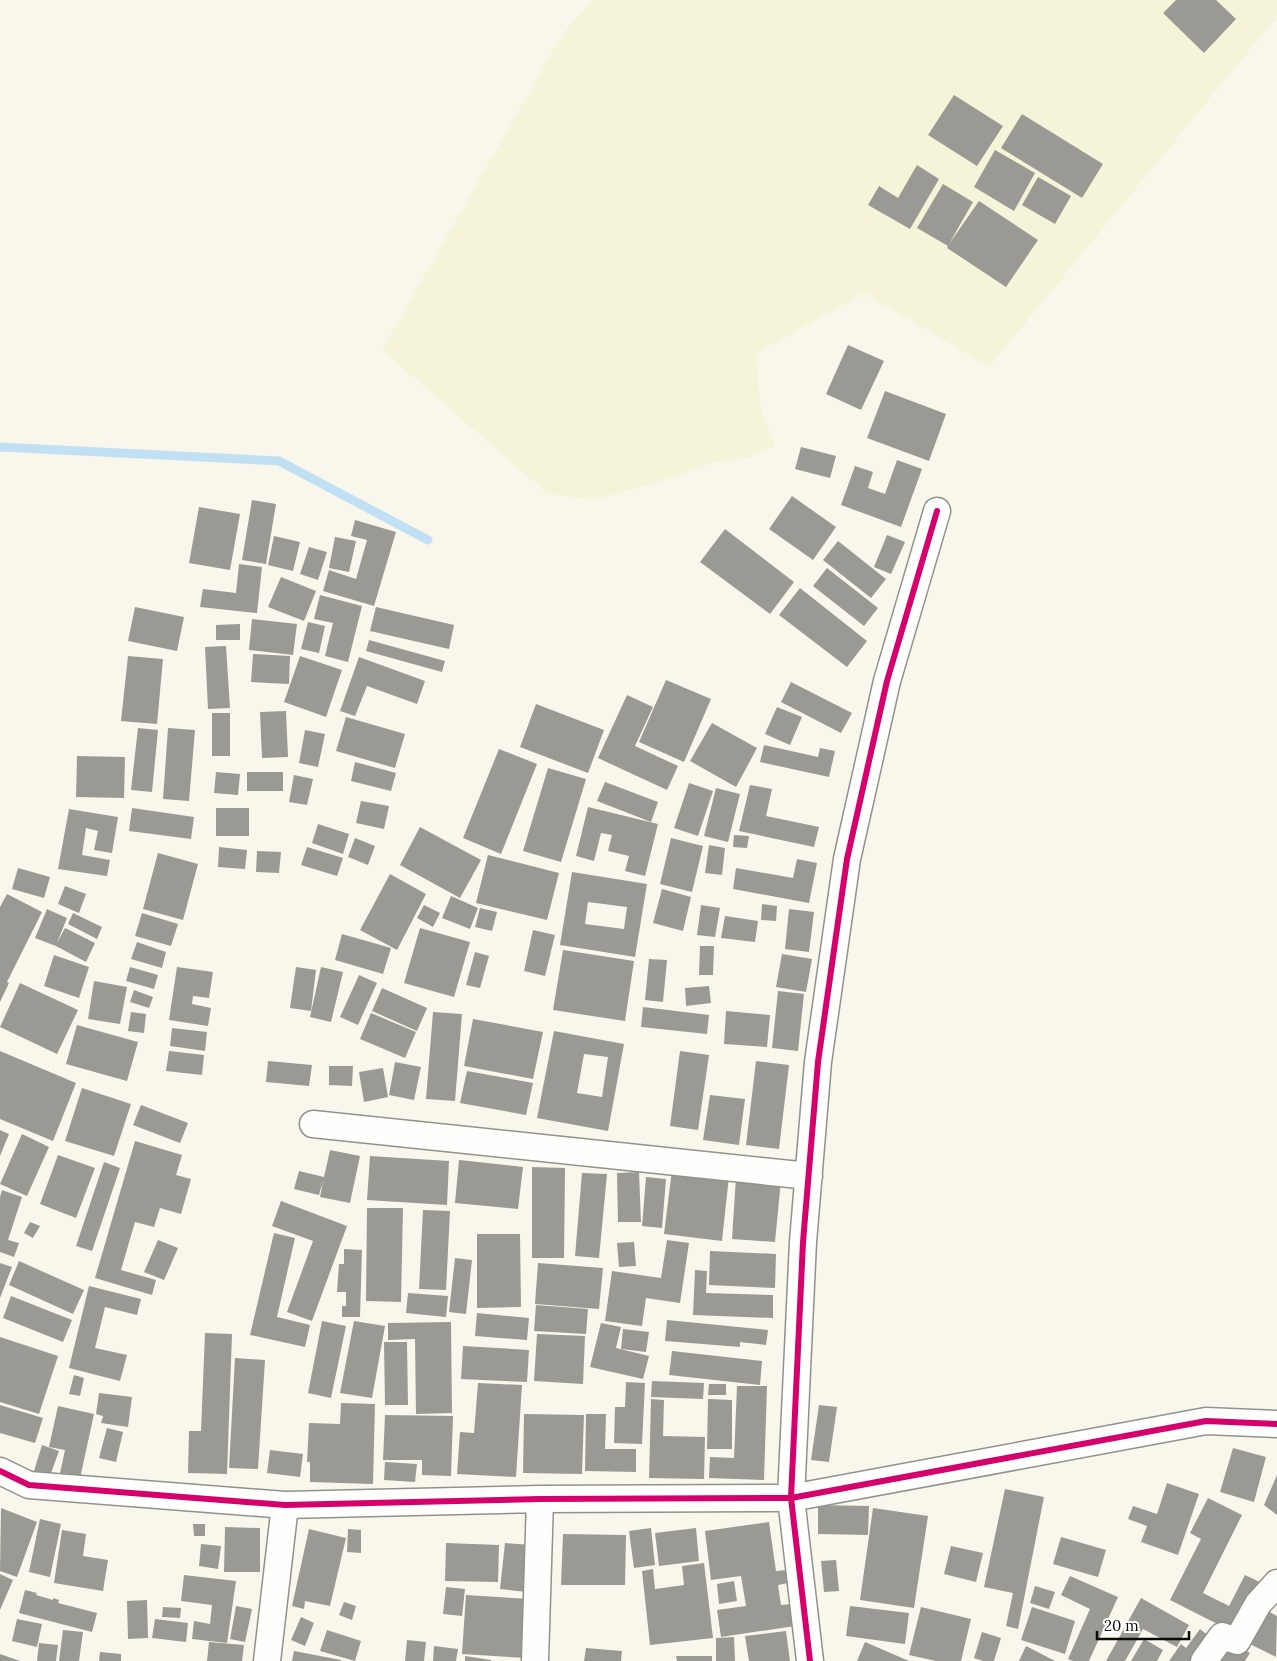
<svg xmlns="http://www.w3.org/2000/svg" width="1277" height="1661" viewBox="0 0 1277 1661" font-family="Lora,serif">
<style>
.farmland{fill:#f6f4d8}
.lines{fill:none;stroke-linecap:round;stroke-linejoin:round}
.stream{stroke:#c2e0f3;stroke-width:9}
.building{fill:#9b9993;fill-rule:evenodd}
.minor-casing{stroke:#92918c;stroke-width:29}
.minor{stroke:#fefefc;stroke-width:26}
.cycleway-casing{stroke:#fff;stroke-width:9}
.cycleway{stroke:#d6006c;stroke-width:6}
</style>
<rect width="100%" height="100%" fill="#f9f7ec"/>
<path class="farmland" d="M593 0H1277V17L989 367 864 293 756 354 761 409 775 446 749 458 719 461 668 479 595 500 548 494 382 350 563 33Z"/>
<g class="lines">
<path class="stream" d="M0 447 279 461 428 540"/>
</g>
<path class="building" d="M1176 0H1216L1236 19 1204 53 1163 13Z
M954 95 1003 126 977 166 928 135Z
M1022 114 1103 164 1082 198 1001 148Z
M995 150 1035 173 1014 211 974 187Z
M917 165 939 179 910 229 868 205 879 186 898 198Z
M1038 177 1071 196 1055 224 1022 205Z
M943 184 973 202 949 244 979 201 1038 240 1006 287 947 248 948 246 917 228Z
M848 345 884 361 861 410 826 394Z
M885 391 946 414 929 461 867 438Z
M801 447 836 456 830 478 795 469Z
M897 460 922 469 901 527 841 505 855 466 873 472 868 488 885 494Z
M792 496 836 527 813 560 769 529Z
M252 500 276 504 266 564 242 560Z
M199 507 240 514 230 570 189 563Z
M355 520 396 532 374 606 323 591 329 570 356 579 367 540 351 536Z
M725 529 794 582 770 614 700 562Z
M887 535 905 542 891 574 874 567Z
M274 536 300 542 293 571 268 565Z
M335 537 356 541 349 572 329 568Z
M838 541 886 579 871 598 823 560Z
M309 547 327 552 318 580 300 574Z
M239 564 262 567 257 613 200 607 203 589 236 593Z
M827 568 878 608 864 626 813 586Z
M281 577 316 591 304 621 268 607Z
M800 588 867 641 847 667 779 615Z
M320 595 362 606 348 662 325 656 333 623 314 619Z
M135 607 184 617 177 651 128 641Z
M376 607 454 625 449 649 370 631Z
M252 619 297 624 293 655 249 650Z
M308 622 325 626 319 653 301 649Z
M240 624V640H216V625Z
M369 640 445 661 442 672 366 651Z
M226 646 230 708 208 709 205 647Z
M253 654 290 656 289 684 251 682Z
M128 656 163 659 157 724 121 721Z
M300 656 342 670 326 717 284 702Z
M359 657 425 681 417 704 367 686 355 716 340 711Z
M666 680 711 699 684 762 639 742Z
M791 682 852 713 841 733 781 702Z
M627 695 653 707 635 746 678 766 667 790 598 758Z
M536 704 604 730 588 773 520 747Z
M777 707 802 717 790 745 765 734Z
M286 711 288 757 262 758 260 712Z
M212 713H230V756H212Z
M346 717 405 734 395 768 336 751Z
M712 723 757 748 736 787 690 761Z
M138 728 158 730 152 792 131 790Z
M168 728 195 730 189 801 163 799Z
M305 730 325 734 318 767 299 763Z
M764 745 818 757 820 748 835 751 829 777 760 762Z
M499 749 537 764 501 854 463 838Z
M77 756 125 757 124 798 76 797Z
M355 762 396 773 391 791 351 781Z
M548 768 586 779 561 862 523 851Z
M216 772 240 774 238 795 214 793Z
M247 772H283V791H247Z
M294 775 313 779 307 805 289 802Z
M605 782 658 802 651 822 597 801Z
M689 783 713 791 698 836 674 828Z
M750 785 772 789 766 816 819 827 814 847 739 831Z
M716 788 740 794 728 842 704 836Z
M361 801 389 806 384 829 356 823Z
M588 807 658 824 645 876 625 871 629 856 608 851 612 835 601 833 594 861 576 856Z
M132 808 194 817 191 839 129 831Z
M216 808H249V836H216Z
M69 809 118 817 112 853 94 850 98 831 86 828 82 855 110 860 107 876 58 869Z
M318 824 349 834 343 854 312 843Z
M420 827 481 860 460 898 400 865Z
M734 835 749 836 747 848 733 847Z
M355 838 375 846 368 865 348 857Z
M671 838 703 846 692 892 660 884Z
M709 845 725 848 722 875 705 873Z
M219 847 247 850 245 869 218 867Z
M307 847 343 858 337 876 301 865Z
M257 851 281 852 279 873 256 872Z
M158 853 198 864 183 920 143 909Z
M488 855 559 873 547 920 476 903Z
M797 859 817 863 809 903 733 889 736 868 793 878Z
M18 868 50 877 44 898 12 889Z
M572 872 647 884 635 957 560 945ZM588 902 627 907 624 929 585 924Z
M390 874 426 894 397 950 360 930Z
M65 886 86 894 79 913 58 904Z
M662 889 691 897 683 931 653 923Z
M7 894 42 912 7 982 9 983 0 1002V907Z
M451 896 478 908 470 929 442 918Z
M762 904 777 906 776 921 761 920Z
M424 905 440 913 433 927 417 918Z
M701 905 720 908 715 937 697 935Z
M480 908 497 912 492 931 475 927Z
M47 909 67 918 57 943 65 928 95 943 86 962 56 946 35 938Z
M789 909 814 912 809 952 785 949Z
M73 913 102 927 97 939 68 924Z
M142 913 178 924 171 946 135 936Z
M725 916 758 921 755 942 721 938Z
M420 928 470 942 454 997 404 983Z
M533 930 555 935 545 976 524 971Z
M342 934 391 948 383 974 335 960Z
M137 942 166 952 162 968 131 959Z
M700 946H714L713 975H699Z
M563 950 634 961 625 1021 553 1010Z
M475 952 489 956 480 988 466 985Z
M782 954 812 959 806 992 776 987Z
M54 955 89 967 79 998 44 986Z
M649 959 667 960 663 1002 645 1000Z
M130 967 158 975 154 989 126 981Z
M177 967 213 972 209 998 193 996 192 1004 211 1008 208 1026 169 1020Z
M296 967 316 970 311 1011 290 1008Z
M321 967 343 972 331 1022 310 1017Z
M359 975 377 983 358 1025 340 1017Z
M94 981 127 987 120 1024 88 1019Z
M20 983 78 1010 57 1054 0 1027Z
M709 986 711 1003 686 1006 685 988Z
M382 988 427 1008 417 1031 372 1011Z
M134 990 153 997 149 1008 130 1002Z
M778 991 804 994 798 1051 772 1048Z
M643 1007 709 1015 707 1034 641 1027Z
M726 1011 770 1015 767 1047 724 1044Z
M131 1012 146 1014 144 1033 128 1031Z
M433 1012 462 1014 455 1101 426 1099Z
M371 1013 416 1032 405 1058 360 1039Z
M473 1019 543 1032 533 1079 464 1066Z
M77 1025 138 1042 127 1081 66 1064Z
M172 1028 207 1032 205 1051 170 1046Z
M554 1031 624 1044 608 1131 537 1118ZM584 1054 608 1057 602 1097 577 1093Z
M0 1051 76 1083 53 1141 0 1119Z
M169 1051 204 1055 202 1075 166 1071Z
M680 1051 709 1055 698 1130 670 1126Z
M268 1061 312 1065 309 1086 266 1082Z
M756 1061 789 1065 779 1149 746 1145Z
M395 1062 421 1067 414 1100 389 1095Z
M329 1066H353L352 1086 329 1085Z
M383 1068 388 1097 364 1102 359 1072Z
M467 1071 533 1083 526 1115 460 1103Z
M82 1088 131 1104 114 1156 65 1141Z
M710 1095 745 1099 739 1145 703 1140Z
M141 1105 188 1123 180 1143 133 1125Z
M0 1130 9 1134 0 1156Z
M22 1134 49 1147 27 1196 0 1184Z
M135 1141 182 1155 176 1175 191 1179 181 1214 160 1208 154 1227 135 1222 121 1270 156 1280 152 1295 95 1278Z
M330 1150 360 1156 350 1203 320 1197 323 1181 319 1195 294 1189 299 1171 324 1177Z
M58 1155 95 1168 76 1218 40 1204Z
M370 1156 449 1161 447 1205 367 1200Z
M459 1160 523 1167 518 1209 455 1203Z
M104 1162 120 1168 92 1251 76 1246Z
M532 1167 565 1168 564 1258H532Z
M672 1170 729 1176 722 1241 664 1234Z
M639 1172 641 1222H618L617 1173Z
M582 1173 607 1174 599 1258 575 1256Z
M646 1177 666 1179 662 1228 642 1226Z
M736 1177 781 1180 775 1242 732 1239Z
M2 1190 22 1197 8 1240 19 1243 14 1257 0 1252V1197Z
M281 1201 347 1226 312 1321 287 1312 313 1241 272 1226Z
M367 1208H403L401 1302 366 1301Z
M423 1210 450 1211 446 1290 419 1289Z
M30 1222 40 1226 33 1238 24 1233Z
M274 1233 295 1238 277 1317 310 1325 305 1347 250 1335Z
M477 1234H520L521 1307 477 1308Z
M158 1240 178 1248 164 1280 144 1272Z
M667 1240 689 1243 680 1303 646 1298 642 1326 605 1321 612 1271 661 1278Z
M634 1242 636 1266 619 1267 617 1243Z
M344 1249 362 1250 360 1317H342V1306H346V1292H337L339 1264H344Z
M710 1251 776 1254 775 1288 709 1285Z
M455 1258 472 1260 466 1314 449 1312Z
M19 1261 84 1290 73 1314 9 1285Z
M0 1263 12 1267 0 1298Z
M538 1263 603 1268 599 1309 535 1304Z
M695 1270 707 1271 706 1293 773 1295V1318L693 1315Z
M89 1286 141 1299 137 1315 105 1307 95 1348 127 1355 120 1381 69 1368Z
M408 1293 448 1296 446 1317 406 1313Z
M11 1296 72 1320 63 1342 3 1318Z
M536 1305 588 1309 586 1334 534 1331Z
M477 1313 529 1318 527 1340 475 1336Z
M667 1320 768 1330 766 1345 740 1342V1347L665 1341Z
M322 1321 346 1326 331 1398 308 1393Z
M354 1321 385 1326 372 1398 340 1393Z
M451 1322 452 1413 416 1414 415 1339 388 1340V1323Z
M601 1323 621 1327 616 1348 649 1356 643 1379 590 1367Z
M623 1329 649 1332 646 1352 621 1349Z
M205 1333 232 1334 227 1474 188 1473 189 1431H201Z
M537 1334 585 1336 583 1384 534 1381Z
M0 1337 58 1356 39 1414 0 1402Z
M384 1342H407L408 1405H385Z
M463 1346 529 1350 527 1382 461 1379Z
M672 1351 762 1361 760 1385 669 1375Z
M235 1358 265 1360 258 1469 229 1468Z
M74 1375 84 1378 80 1396 69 1394Z
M652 1381 704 1383 703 1399 651 1397Z
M626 1382 645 1383 642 1444 614 1443 615 1407H625Z
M478 1383 522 1385 516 1477 457 1474 460 1432 474 1433Z
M709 1384H726V1395H708Z
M737 1386H767L764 1480 709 1478 710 1457 734 1458Z
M99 1393 132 1397 128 1427 101 1423 103 1416 96 1414Z
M651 1399 664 1400 663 1436 705 1437 704 1479 649 1478Z
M708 1399 732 1400V1449H707Z
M341 1403 375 1404 373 1484 310 1482V1462H307L309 1423 340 1424Z
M0 1405 43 1418 35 1443 0 1433Z
M819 1405 837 1407 829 1462 811 1460Z
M58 1406 94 1414 79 1483 59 1478 65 1450 49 1447Z
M524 1414 584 1415 582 1474 523 1473Z
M586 1414H606L605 1449H636V1472L585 1471Z
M385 1415 453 1416 451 1476 422 1475V1460H383Z
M107 1428 123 1432 116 1462 99 1458Z
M42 1445 59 1451 50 1476 34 1471Z
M1233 1448 1266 1457 1254 1502 1220 1492Z
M270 1450 303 1454 300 1477 267 1473Z
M385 1462 417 1464 415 1482 384 1480Z
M1277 1475V1515L1264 1505Z
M1167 1483 1199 1494 1178 1555 1141 1542 1147 1526 1128 1519 1133 1506 1157 1514Z
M1005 1489 1044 1497 1018 1629 1006 1626 1013 1593 984 1587Z
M1208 1498 1242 1515 1203 1593 1229 1606 1245 1575 1262 1583 1237 1634 1170 1600 1201 1539 1190 1533Z
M818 1505 869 1506 868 1535 818 1534Z
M1 1508 37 1522 17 1577 0 1571Z
M873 1508 928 1516 914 1608 860 1600Z
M40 1519 61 1524 50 1577 29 1572Z
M769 1522 776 1571 787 1570 788 1583 778 1585 781 1605 792 1604 795 1626 721 1637 717 1610 746 1606 741 1576 711 1580 705 1531Z
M193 1524H205V1536H194Z
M225 1527 260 1528V1572H224Z
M651 1528 655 1565 634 1568 629 1531Z
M696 1528 699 1561 659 1566 655 1533Z
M309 1529 346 1538 330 1606 305 1601 304 1609 292 1606Z
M348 1529 361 1530V1553L347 1552Z
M62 1530 86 1534 83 1556 108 1560 103 1591 54 1583Z
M563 1534 626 1535 625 1585H561Z
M1061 1537 1106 1550 1098 1577 1053 1564Z
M446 1543 499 1545 498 1582 445 1581Z
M505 1543 531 1545 527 1592 500 1589Z
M201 1544 221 1546 218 1569 199 1566Z
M951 1546 983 1553 976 1582 944 1574Z
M836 1560 839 1591 824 1592 821 1561Z
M704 1563 713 1638 650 1645 642 1571 653 1569 655 1589 684 1585 682 1566Z
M0 1574 13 1580 0 1610Z
M184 1575 236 1581 227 1643 192 1639 194 1621 210 1624 212 1605 181 1601Z
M1070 1576 1118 1597 1089 1661H1073L1068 1659 1090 1609 1061 1595Z
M734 1581 737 1601 719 1604 717 1584Z
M1035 1586 1055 1592 1049 1609 1030 1603Z
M446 1587 465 1589 462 1616 443 1614Z
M25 1590 37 1593 36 1595 53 1600V1598L59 1600 58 1603 97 1613 92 1632 19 1613Z
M466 1595 530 1599 526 1658 462 1654Z
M1141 1598 1189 1625 1177 1647 1143 1629 1125 1661H1106Z
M147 1600 148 1638 128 1639 127 1601Z
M344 1602 356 1606 352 1620 339 1615Z
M236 1606 252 1609 245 1642 230 1639Z
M850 1606 909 1613 905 1644 846 1636Z
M163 1607 181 1608 180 1618 162 1617Z
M921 1607 971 1619 961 1661H936L909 1655Z
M1032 1607 1075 1621 1065 1654 1021 1640Z
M1260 1607 1277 1616 1276 1657 1242 1640Z
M301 1617 314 1623 305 1646 291 1640Z
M17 1619 42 1624 37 1647 12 1641Z
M155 1619 188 1623 186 1642 152 1638Z
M1200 1629 1215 1641 1200 1661H1169L1181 1644 1186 1648Z
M63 1630 83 1632 79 1661H59Z
M327 1630 361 1641 355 1661 320 1651Z
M786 1631 790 1661H749L745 1636Z
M982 1632 1001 1638 994 1661H983L974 1658Z
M734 1637 735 1661H716V1638Z
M1144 1639 1163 1650 1157 1661H1131Z
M407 1640 426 1642 424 1661H405Z
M209 1642 244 1645 242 1661H207Z
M865 1642 909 1661H857Z
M1232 1642 1250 1653 1245 1661H1220Z
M39 1643 58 1645 56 1661H37Z
M434 1646 458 1649 456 1661H433Z
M1026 1646 1055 1661H1019Z
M586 1648 622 1651 621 1661H584Z
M294 1651 341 1660V1661H292Z
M100 1652 121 1654V1661H99Z
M0 1654 20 1661H0Z
M465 1656 491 1660V1661H465Z
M676 1656H712V1661H677Z"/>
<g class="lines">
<defs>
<path id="minor" d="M313 1124 809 1176
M0 1471 29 1485 285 1505 540 1499 791 1498 1206 1421 1277 1424
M267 1661 285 1505
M535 1661 540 1499
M810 1661 791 1498 803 1242 818 1062 847 859 887 681 937 511
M1204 1661 1222 1636 1237 1641 1258 1604 1277 1583"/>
</defs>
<use href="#minor" class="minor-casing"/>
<use href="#minor" class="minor"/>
<defs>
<path id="cycleway" d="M0 1471 29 1485 285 1505 540 1499 791 1498 1206 1421 1277 1424
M810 1661 791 1498 803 1242 818 1062 847 859 887 681 937 511"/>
</defs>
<use href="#cycleway" class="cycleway-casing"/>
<use href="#cycleway" class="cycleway"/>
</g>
<path d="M1097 1631v8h92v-8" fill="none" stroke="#0a0a0a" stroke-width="2.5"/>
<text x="1104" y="1631" font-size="15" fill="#0a0a0a" stroke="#ffffff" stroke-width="4" paint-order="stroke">20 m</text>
</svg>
